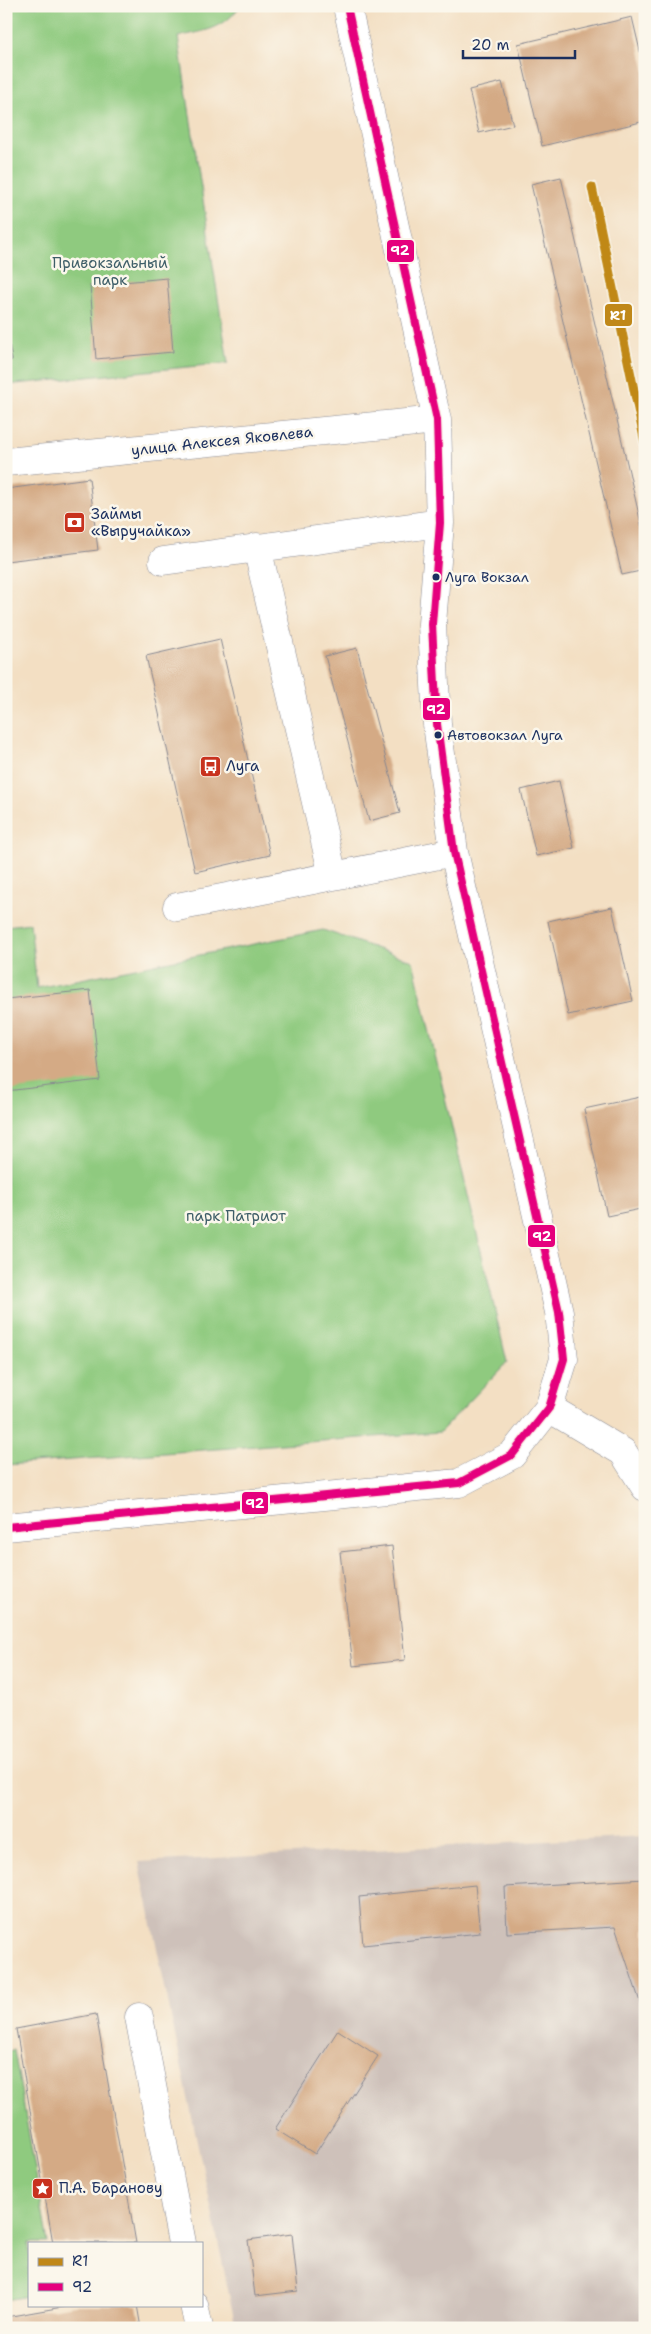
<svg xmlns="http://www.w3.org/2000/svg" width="651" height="2334" viewBox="0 0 651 2334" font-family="'Shantell Sans',sans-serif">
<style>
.industrial{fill:#cec1ba}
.green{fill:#8fca7f;stroke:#557c6e}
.building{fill:#d4aa85}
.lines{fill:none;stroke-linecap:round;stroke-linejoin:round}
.minor-casing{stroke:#878790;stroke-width:29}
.minor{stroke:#fff;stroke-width:28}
.bus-1-casing{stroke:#fbf7ec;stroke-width:11}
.bus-1{stroke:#e5007d;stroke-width:8}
.rail-1-casing{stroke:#fbf7ec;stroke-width:12}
.rail-1{stroke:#c08818;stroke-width:9}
.bus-dot{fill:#1b2f5e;stroke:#fbf7ec;stroke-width:2}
.labels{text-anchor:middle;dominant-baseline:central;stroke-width:5;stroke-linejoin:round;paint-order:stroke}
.bus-label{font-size:14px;fill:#1b2f5e;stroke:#fbf7ec;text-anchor:start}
.park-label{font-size:15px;fill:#3e5e68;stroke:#fbf7ec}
.street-label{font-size:15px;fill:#1b2f5e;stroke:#fbf7ec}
.poi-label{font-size:15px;fill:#1b2f5e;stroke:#fbf7ec;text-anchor:start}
.line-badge{stroke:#fbf7ec;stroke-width:2}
.badge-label{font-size:14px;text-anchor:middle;font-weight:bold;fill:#fff}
</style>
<rect width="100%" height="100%" fill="#fbf7ec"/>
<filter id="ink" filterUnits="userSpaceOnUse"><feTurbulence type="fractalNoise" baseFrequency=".02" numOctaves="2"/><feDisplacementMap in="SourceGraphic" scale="10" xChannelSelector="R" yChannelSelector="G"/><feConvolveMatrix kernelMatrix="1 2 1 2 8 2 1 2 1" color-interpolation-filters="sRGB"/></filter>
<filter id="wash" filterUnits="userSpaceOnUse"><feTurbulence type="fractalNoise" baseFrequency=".0096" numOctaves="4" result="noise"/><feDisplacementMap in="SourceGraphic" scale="20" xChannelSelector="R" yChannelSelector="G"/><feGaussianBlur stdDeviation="1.12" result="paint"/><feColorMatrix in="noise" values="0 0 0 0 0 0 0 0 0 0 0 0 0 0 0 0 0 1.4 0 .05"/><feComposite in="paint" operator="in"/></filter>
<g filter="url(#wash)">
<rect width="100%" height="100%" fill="#f3dfc3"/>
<path class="industrial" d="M645 1836V2328H236L139 1862Z"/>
<path class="green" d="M6 6H240C222 31 205 30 178 37L228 363 6 385Z
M30 923 37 988 323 930 413 961 507 1362 440 1432 6 1465V926Z
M14 2050 48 2243H29V2296L6 2300V2051Z"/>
<g id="blocks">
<path class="building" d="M632 17 645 72V121L542 146 518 44Z
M502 82 513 125 479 133 469 90Z
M561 177 645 541V570L622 575 531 184Z
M167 278 173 352 96 359 90 285Z
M6 327 12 360 6 361Z
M89 478 98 550 6 561V489Z
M220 639 270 855 195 872 146 656Z
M357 648 400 813 369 821 325 656Z
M559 781 574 848 536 856 521 790Z
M612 907 633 1001 568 1015 548 921Z
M90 990 100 1080 6 1091V999Z
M645 1096V1208L607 1216 584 1109Z
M392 1546 405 1660 353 1666 340 1552Z
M645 1879V2017L615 1927 507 1933 505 1887Z
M475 1885 480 1933 363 1945 359 1897Z
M96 2014 136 2243H53L16 2029Z
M338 2030 378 2056 315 2154 275 2129Z
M292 2234 298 2291 255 2296 248 2240Z
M74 2305H137L141 2328H6V2317Z"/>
</g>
</g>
<g filter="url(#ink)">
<use href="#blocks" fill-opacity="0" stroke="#878790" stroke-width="1"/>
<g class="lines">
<defs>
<path id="minor" d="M6 462 437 420
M257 547 333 876
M163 561 440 523
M177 907 454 852
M549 1408 623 1452 645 1487
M6 1527 459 1483 512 1455 549 1408 564 1359 559 1312 454 852 437 724 432 624 440 523 437 420 347 6
M139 2017 182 2243
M194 2305 199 2328"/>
</defs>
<use href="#minor" class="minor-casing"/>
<use href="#minor" class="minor"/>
<defs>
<path id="bus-1" d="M6 1527 459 1483 512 1455 549 1408 564 1359 559 1312 454 852 437 724 432 624 440 523 437 420 347 6"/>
</defs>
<use href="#bus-1" class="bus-1-casing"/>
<use href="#bus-1" class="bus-1"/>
<defs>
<path id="rail-1" d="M592 187 645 443"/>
</defs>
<use href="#rail-1" class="rail-1-casing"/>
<use href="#rail-1" class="rail-1"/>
</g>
</g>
<defs>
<symbol id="bank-square" viewBox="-11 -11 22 22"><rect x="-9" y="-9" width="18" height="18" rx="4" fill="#c8321e" stroke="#fbf7ec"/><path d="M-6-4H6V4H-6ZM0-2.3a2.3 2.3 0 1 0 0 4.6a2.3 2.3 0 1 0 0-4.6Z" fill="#fff"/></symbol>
<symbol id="bus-square" viewBox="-11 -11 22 22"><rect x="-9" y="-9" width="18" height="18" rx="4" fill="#c8321e" stroke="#fbf7ec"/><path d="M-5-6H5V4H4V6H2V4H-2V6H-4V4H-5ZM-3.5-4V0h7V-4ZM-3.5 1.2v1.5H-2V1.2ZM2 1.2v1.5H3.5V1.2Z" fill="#fff"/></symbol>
<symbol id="sight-square" viewBox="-11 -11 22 22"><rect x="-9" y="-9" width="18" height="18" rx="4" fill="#c8321e" stroke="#fbf7ec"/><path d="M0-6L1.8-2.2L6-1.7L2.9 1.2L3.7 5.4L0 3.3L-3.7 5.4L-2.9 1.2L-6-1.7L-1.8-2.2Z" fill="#fff"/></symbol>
</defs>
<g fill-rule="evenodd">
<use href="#bank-square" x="62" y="510" width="25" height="25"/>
<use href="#bus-square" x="198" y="754" width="25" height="25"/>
<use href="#sight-square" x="30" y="2176" width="25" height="25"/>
</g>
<g class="bus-dot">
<circle cx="436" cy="577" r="4.5"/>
<circle cx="438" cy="735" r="4.5"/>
</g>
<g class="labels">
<g class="bus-label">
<text x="445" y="577">Луга Вокзал</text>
<text x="447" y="735">Автовокзал Луга</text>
</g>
<g class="park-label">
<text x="110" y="263">Привокзальный<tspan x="110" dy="17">парк</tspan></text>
<text x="236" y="1216">парк Патриот</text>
</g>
<g class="street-label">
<text transform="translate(222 441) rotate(-6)">улица Алексея Яковлева</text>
</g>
<g class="poi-label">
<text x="91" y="514">Займы<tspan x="91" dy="17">«Выручайка»</tspan></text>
<text x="226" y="766">Луга</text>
<text x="59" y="2188">П.А. Баранову</text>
</g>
</g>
<g class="line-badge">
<rect x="386" y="239" width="29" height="24" rx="5" fill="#e5007d"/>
<rect x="604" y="303" width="29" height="24" rx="5" fill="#c08818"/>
<rect x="422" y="697" width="29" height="24" rx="5" fill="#e5007d"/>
<rect x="527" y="1224" width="29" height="24" rx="5" fill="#e5007d"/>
<rect x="241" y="1491" width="28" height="24" rx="5" fill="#e5007d"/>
</g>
<g class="badge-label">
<text x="400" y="255">92</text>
<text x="618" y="320">R1</text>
<text x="436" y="714">92</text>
<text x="542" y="1241">92</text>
<text x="255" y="1508">92</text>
</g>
<rect width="651" height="2334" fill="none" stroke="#fbf7ec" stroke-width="25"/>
<rect x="28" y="2242" width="175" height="65" fill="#fbf7ec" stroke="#a1a7b3"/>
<rect x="38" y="2258" width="25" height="8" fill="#c08818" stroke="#a1a7b3"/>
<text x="72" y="2266" font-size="15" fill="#1b2f5e">R1</text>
<rect x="38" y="2283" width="25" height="8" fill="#e5007d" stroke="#a1a7b3"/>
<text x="72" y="2292" font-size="15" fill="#1b2f5e">92</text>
<path d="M463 50v8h112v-8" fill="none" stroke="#1b2f5e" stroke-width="2.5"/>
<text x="471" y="50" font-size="15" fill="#1b2f5e" stroke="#fbf7ec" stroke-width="4" paint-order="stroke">20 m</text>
</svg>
